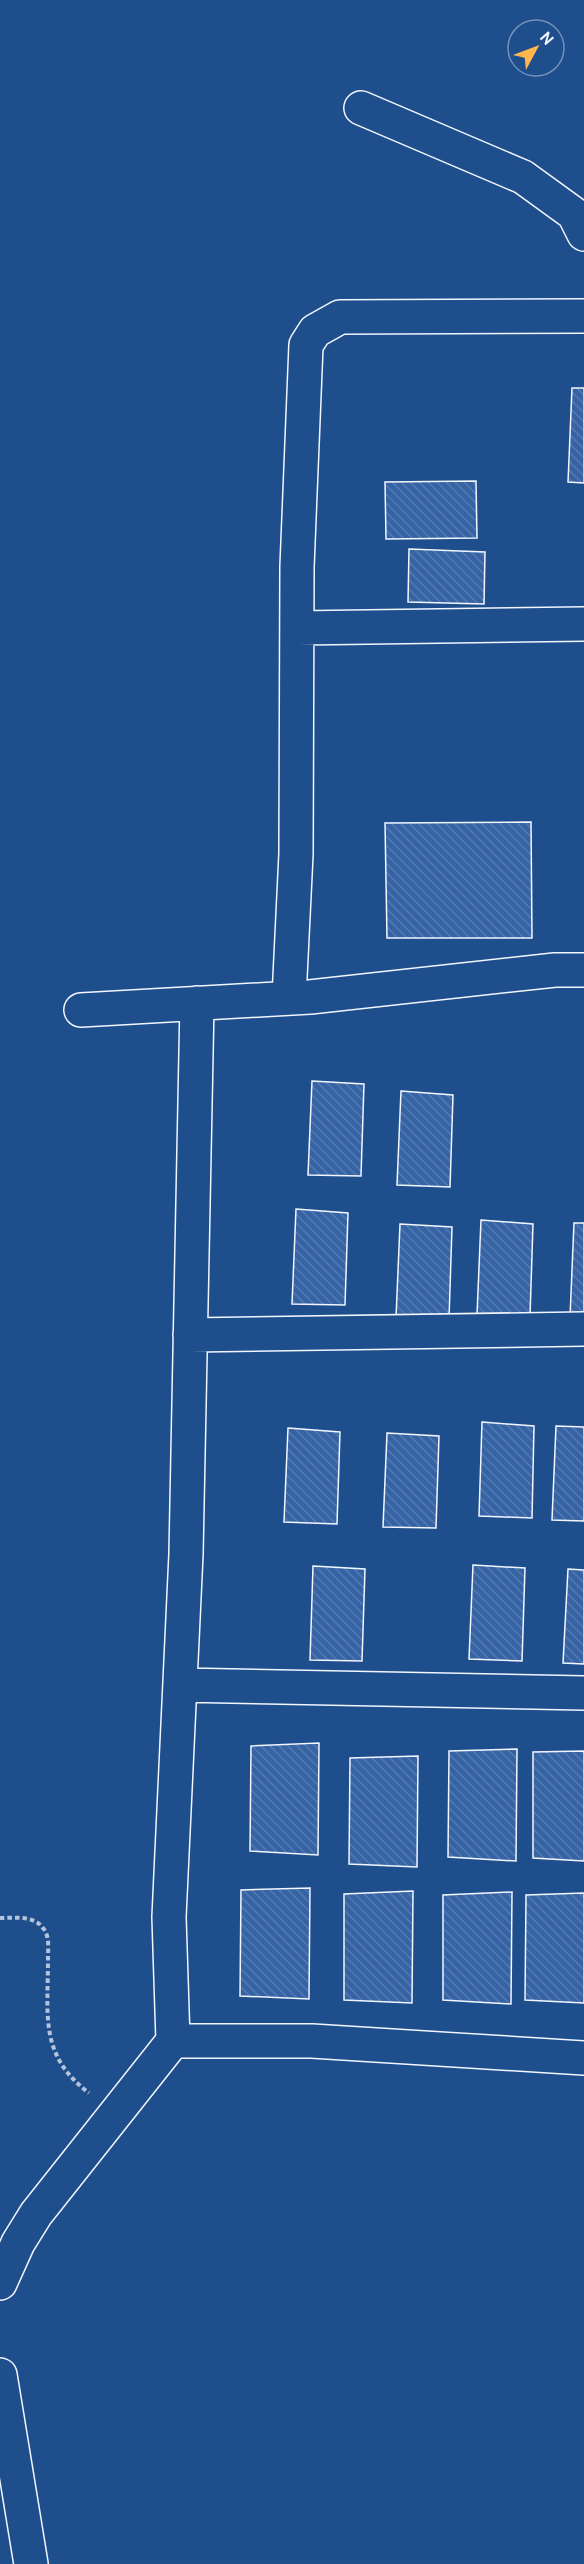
<svg xmlns="http://www.w3.org/2000/svg" width="584" height="2564" viewBox="0 0 584 2564" font-family="Cabin,sans-serif">
<style>
.building{fill:url(#building-back-hatch);stroke:#f2f6ff;stroke-width:1.5}
.lines{fill:none;stroke-linecap:round;stroke-linejoin:round}
.minor-casing{stroke:#f2f6ff;stroke-width:36}
.path{stroke:#b3c4dc;stroke-width:4;stroke-dasharray:4.5 3;stroke-linecap:butt}
.minor{stroke:#1f4e8c;stroke-width:33}
</style>
<defs>
<pattern id="building-back-hatch" width="6" height="6" patternUnits="userSpaceOnUse" patternTransform="scale(1.5)"><rect width="6" height="6" fill="#3563a3"/><path d="M-1 5l2 2M0 0l6 6M5-1l2 2" fill="none" stroke="#537ab1"/></pattern>
</defs>
<rect width="100%" height="100%" fill="#1f4e8c"/>
<path class="building" d="M572 388H584V483L568 482Z
M476 481 477 538 386 539 385 482Z
M409 549 485 552 484 604 408 602Z
M531 822 532 938H387L385 823Z
M312 1081 364 1084 361 1176 308 1175Z
M401 1091 453 1095 450 1187 397 1185Z
M296 1209 348 1213 345 1305 292 1304Z
M481 1220 533 1224 530 1316 477 1315Z
M574 1223H584V1317H570Z
M400 1224 452 1227 449 1319 396 1318Z
M482 1422 534 1426 532 1518 479 1516Z
M556 1426 584 1427V1521L552 1520Z
M288 1428 340 1432 337 1524 284 1522Z
M387 1433 439 1436 436 1528 383 1527Z
M473 1565 525 1568 522 1661 469 1659Z
M313 1566 365 1569 362 1661 310 1660Z
M568 1569 584 1570V1664L563 1663Z
M319 1743 318 1855 250 1851 251 1746Z
M517 1749 516 1861 448 1857 449 1751Z
M584 1751V1861L533 1858V1752Z
M418 1756 417 1867 349 1864 350 1758Z
M310 1888 309 1999 240 1996 241 1890Z
M413 1891 412 2003 344 2000V1894Z
M512 1892 511 2004 443 2000V1895Z
M584 1893V2003L525 2000 526 1895Z"/>
<g class="lines">
<defs>
<path id="minor" d="M361 108 523 177 574 214 584 234
M297 628 584 624
M289 998 296 854 297 567 306 345 315 331 340 317 584 316
M81 1010 310 997 555 970H584
M190 1335 584 1329
M180 1685 584 1693
M173 2041 169 1917 186 1554 197 1003
M0 2283 18 2243 36 2214 173 2041H312L584 2058
M0 2375 31 2564"/>
</defs>
<use href="#minor" class="minor-casing"/>
<path class="path" d="M0 1918C14 1918 34 1915 43 1928 50 1936 48 1949 48 1959 48 2016 39 2055 89 2093"/>
<use href="#minor" class="minor"/>
</g>
<g transform="translate(536 48) rotate(49)"><circle r="28" fill="#1f4e8c" stroke="#7391ba" stroke-width="1.5"/>
<path d="M0-4.5L10 22L0 15L-10 22Z" fill="#ffb74d"/>
<text y="-9" font-size="16" font-weight="bold" text-anchor="middle" fill="#f2f6ff">N</text>
</g>
</svg>
